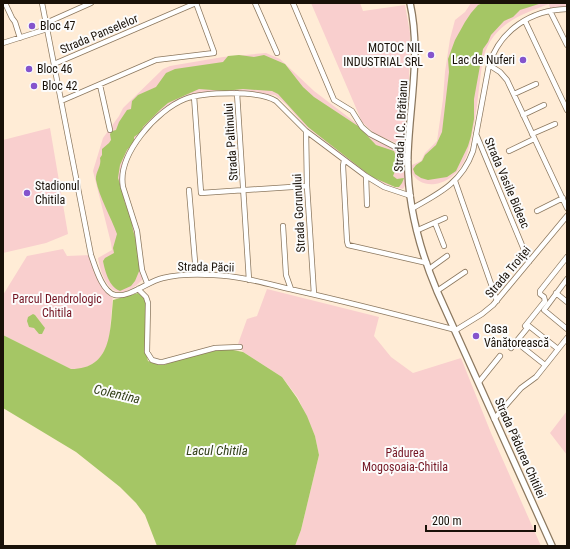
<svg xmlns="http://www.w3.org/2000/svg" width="570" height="549" viewBox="0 0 570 549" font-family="'Roboto Condensed',sans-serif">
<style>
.green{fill:#f9cfce}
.water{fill:#a5c665}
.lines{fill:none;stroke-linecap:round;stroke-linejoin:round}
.minor-casing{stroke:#8c785f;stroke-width:6}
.major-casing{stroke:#8c785f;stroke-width:8}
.minor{stroke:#fff;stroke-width:4.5}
.major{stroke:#fff;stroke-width:5.5}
.poi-dot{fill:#8454cd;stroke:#fcfcfc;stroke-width:1.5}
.labels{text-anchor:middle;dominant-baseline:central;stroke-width:4;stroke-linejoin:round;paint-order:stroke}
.poi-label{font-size:12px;fill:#191108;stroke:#fcfcfc;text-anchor:start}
.street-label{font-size:12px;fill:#191108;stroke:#fcfcfc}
.park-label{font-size:12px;fill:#741523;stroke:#fcfcfc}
.water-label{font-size:13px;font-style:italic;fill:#34411a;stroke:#fcfcfc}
</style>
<rect width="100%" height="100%" fill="#ffecd6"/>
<path class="green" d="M311 3H360L363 11 405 5 410 33 409 82 403 146 375 134 362 122Z
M471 3H567V7L550 8 549 4C519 15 492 25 483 59 478 89 477 121 468 151 464 166 452 182 435 184 425 185 417 182 412 173H405V186L403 189 384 184 347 159 303 124 287 105 275 95 242 92 200 94 172 104 147 130 131 151 122 175 138 236 142 268V280C117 306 103 286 98 258L112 250 111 243 93 171 103 138 119 116 123 108 163 69 170 66 223 57 266 53 280 59 314 91 360 126 400 152 403 169H412V165L421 161 425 153 437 141 443 99 445 72 450 39 455 20 465 12Z
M50 128 68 234 46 243 3 253V140Z
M63 249 67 256 91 255 104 285 113 294 109 343 102 355 96 362 83 369H71L3 335V295L27 256Z
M267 289 379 317 374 336 391 357 413 373 461 358 491 433 541 546H295L301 530 319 455 315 436 298 398 282 377 243 352 238 344 247 319 257 316Z
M567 411V455L550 433Z"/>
<path class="water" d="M483 3H542L520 10 513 17 504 21 491 35 488 42 483 49 474 99V119L471 136 468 146 456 171 447 177 428 180 421 178 415 174 413 169 416 165 422 161 425 155 436 145 442 132 449 72 448 59 455 40 465 22 471 13 478 5Z
M239 55 254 57 264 55 285 64 303 87 314 97 358 126 376 145 394 151 400 168 397 167 393 176 397 179 404 178 402 183 399 187H395L372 177 318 135 308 127 278 94 272 91 243 89 225 91 199 89 168 103 161 109 143 127 141 132 134 137V142L127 150 120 165 118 178 122 190 125 203 131 217 133 230 137 244 140 269 135 281 131 286 120 291C109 287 105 271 103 261L105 258 114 253 113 248 117 234C111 217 99 197 96 180 95 172 102 166 100 158L102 155V149L109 143 111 140 110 134 112 131 116 130 119 122 127 110 131 109 132 101 138 95 156 87 166 73 175 69 223 62 228 56Z
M138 293 146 300V353L148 361 159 365H164L174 361 218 350 228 349 243 352 282 377 297 398 307 416 315 436 319 455 301 530 295 546H157L145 515 136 503 120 487 76 452 3 408V335L71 369C112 369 110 331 113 300Z
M33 314 35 315 45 328 42 334H39L34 328 29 327 27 321 28 317Z"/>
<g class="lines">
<defs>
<path id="minor" d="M5 3 12 18 15 22 20 38
M42 3 91 255C95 266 102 292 115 295 130 298 148 281 163 278 179 274 197 274 214 275 241 276 268 284 294 290 348 302 402 316 456 330L482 314 493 305 567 216
M255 3 277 53
M293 3 334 100 352 111 362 127 370 134 399 149 408 160
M550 11 567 45
M525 21 567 110
M46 23 91 3
M3 43 47 29
M54 64 196 3
M489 65 500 72 507 80 567 208
M100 85 110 130
M237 93 249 280
M514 94 536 84
M194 96 201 193 307 186
M61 101 156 60 214 53V52L196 3
M523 115 544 105
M306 131 307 186 314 294
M476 134 529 262
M532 134 555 124
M509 151 534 139
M344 160 343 166 347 241 348 245 427 263
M366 176 367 205
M455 181 497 301
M189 190 196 274
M413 208C440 193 462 182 473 151L489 65C500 30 531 10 567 9
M537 211 563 198
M435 223 444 246
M283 226 286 275 291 289
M418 230 445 218
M429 269 447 256
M567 279 544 310 567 329
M147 283 142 270 137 231 123 187C117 154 157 110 185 99 203 92 260 90 276 101L306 131 366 176 384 187 411 196
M138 289 146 297 148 303 147 352 152 360 159 362H163L215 348 240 347
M437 291 465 272
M556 293 567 302
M525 326 545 301 544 297 540 294V291L567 257
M516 342 545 365
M511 348 529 326 558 349
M479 382 500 356
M494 419 521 388 536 377 567 338"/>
<path id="major" d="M410 3C421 52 410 102 408 152 406 199 419 248 437 291L552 546"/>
</defs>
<use href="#minor" class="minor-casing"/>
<use href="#major" class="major-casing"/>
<use href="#minor" class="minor"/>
<use href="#major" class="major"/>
</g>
<g class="poi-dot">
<circle cx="32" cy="26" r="4"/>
<circle cx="431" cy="55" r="4"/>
<circle cx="523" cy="60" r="4"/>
<circle cx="29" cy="69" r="4"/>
<circle cx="34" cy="86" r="4"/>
<circle cx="27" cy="193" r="4"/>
<circle cx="476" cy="336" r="4"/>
</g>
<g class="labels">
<g class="poi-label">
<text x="40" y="26">Bloc 47</text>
<text x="423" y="48" text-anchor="end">MOTOC NIL<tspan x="423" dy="14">INDUSTRIAL SRL</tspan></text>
<text x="515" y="60" text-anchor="end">Lac de Nuferi</text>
<text x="37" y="69">Bloc 46</text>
<text x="42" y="86">Bloc 42</text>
<text x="35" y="186">Stadionul<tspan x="35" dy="14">Chitila</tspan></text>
<text x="484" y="329">Casa<tspan x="484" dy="14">Vânătorească</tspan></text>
</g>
<g class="street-label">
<text transform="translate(99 34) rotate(-23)">Strada Panselelor</text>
<text transform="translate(401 126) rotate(-87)">Strada I.C. Brătianu</text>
<text transform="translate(231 142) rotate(-94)">Strada Paltinului</text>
<text transform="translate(507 183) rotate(67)">Strada Vasile Bideac</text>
<text transform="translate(299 213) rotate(-93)">Strada Gorunului</text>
<text transform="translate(206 267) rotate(1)">Strada Păcii</text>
<text transform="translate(508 272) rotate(-50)">Strada Troiței</text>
<text transform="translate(520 448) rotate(66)">Strada Pădurea Chitilei</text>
</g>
<g class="park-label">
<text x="57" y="299">Parcul Dendrologic<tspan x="57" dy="14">Chitila</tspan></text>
<text x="405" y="453">Pădurea<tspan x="405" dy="14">Mogoșoaia-Chitila</tspan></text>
</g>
<g class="water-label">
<text transform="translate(117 394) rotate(13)">Colentina</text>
<text x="217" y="450">Lacul Chitila</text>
</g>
</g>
<rect width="570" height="549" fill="none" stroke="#191108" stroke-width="8"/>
<path d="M426 525v6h109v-6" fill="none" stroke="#191108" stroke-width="2"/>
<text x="432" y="525" font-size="12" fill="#191108" stroke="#fcfcfc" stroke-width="3" paint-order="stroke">200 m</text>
</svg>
